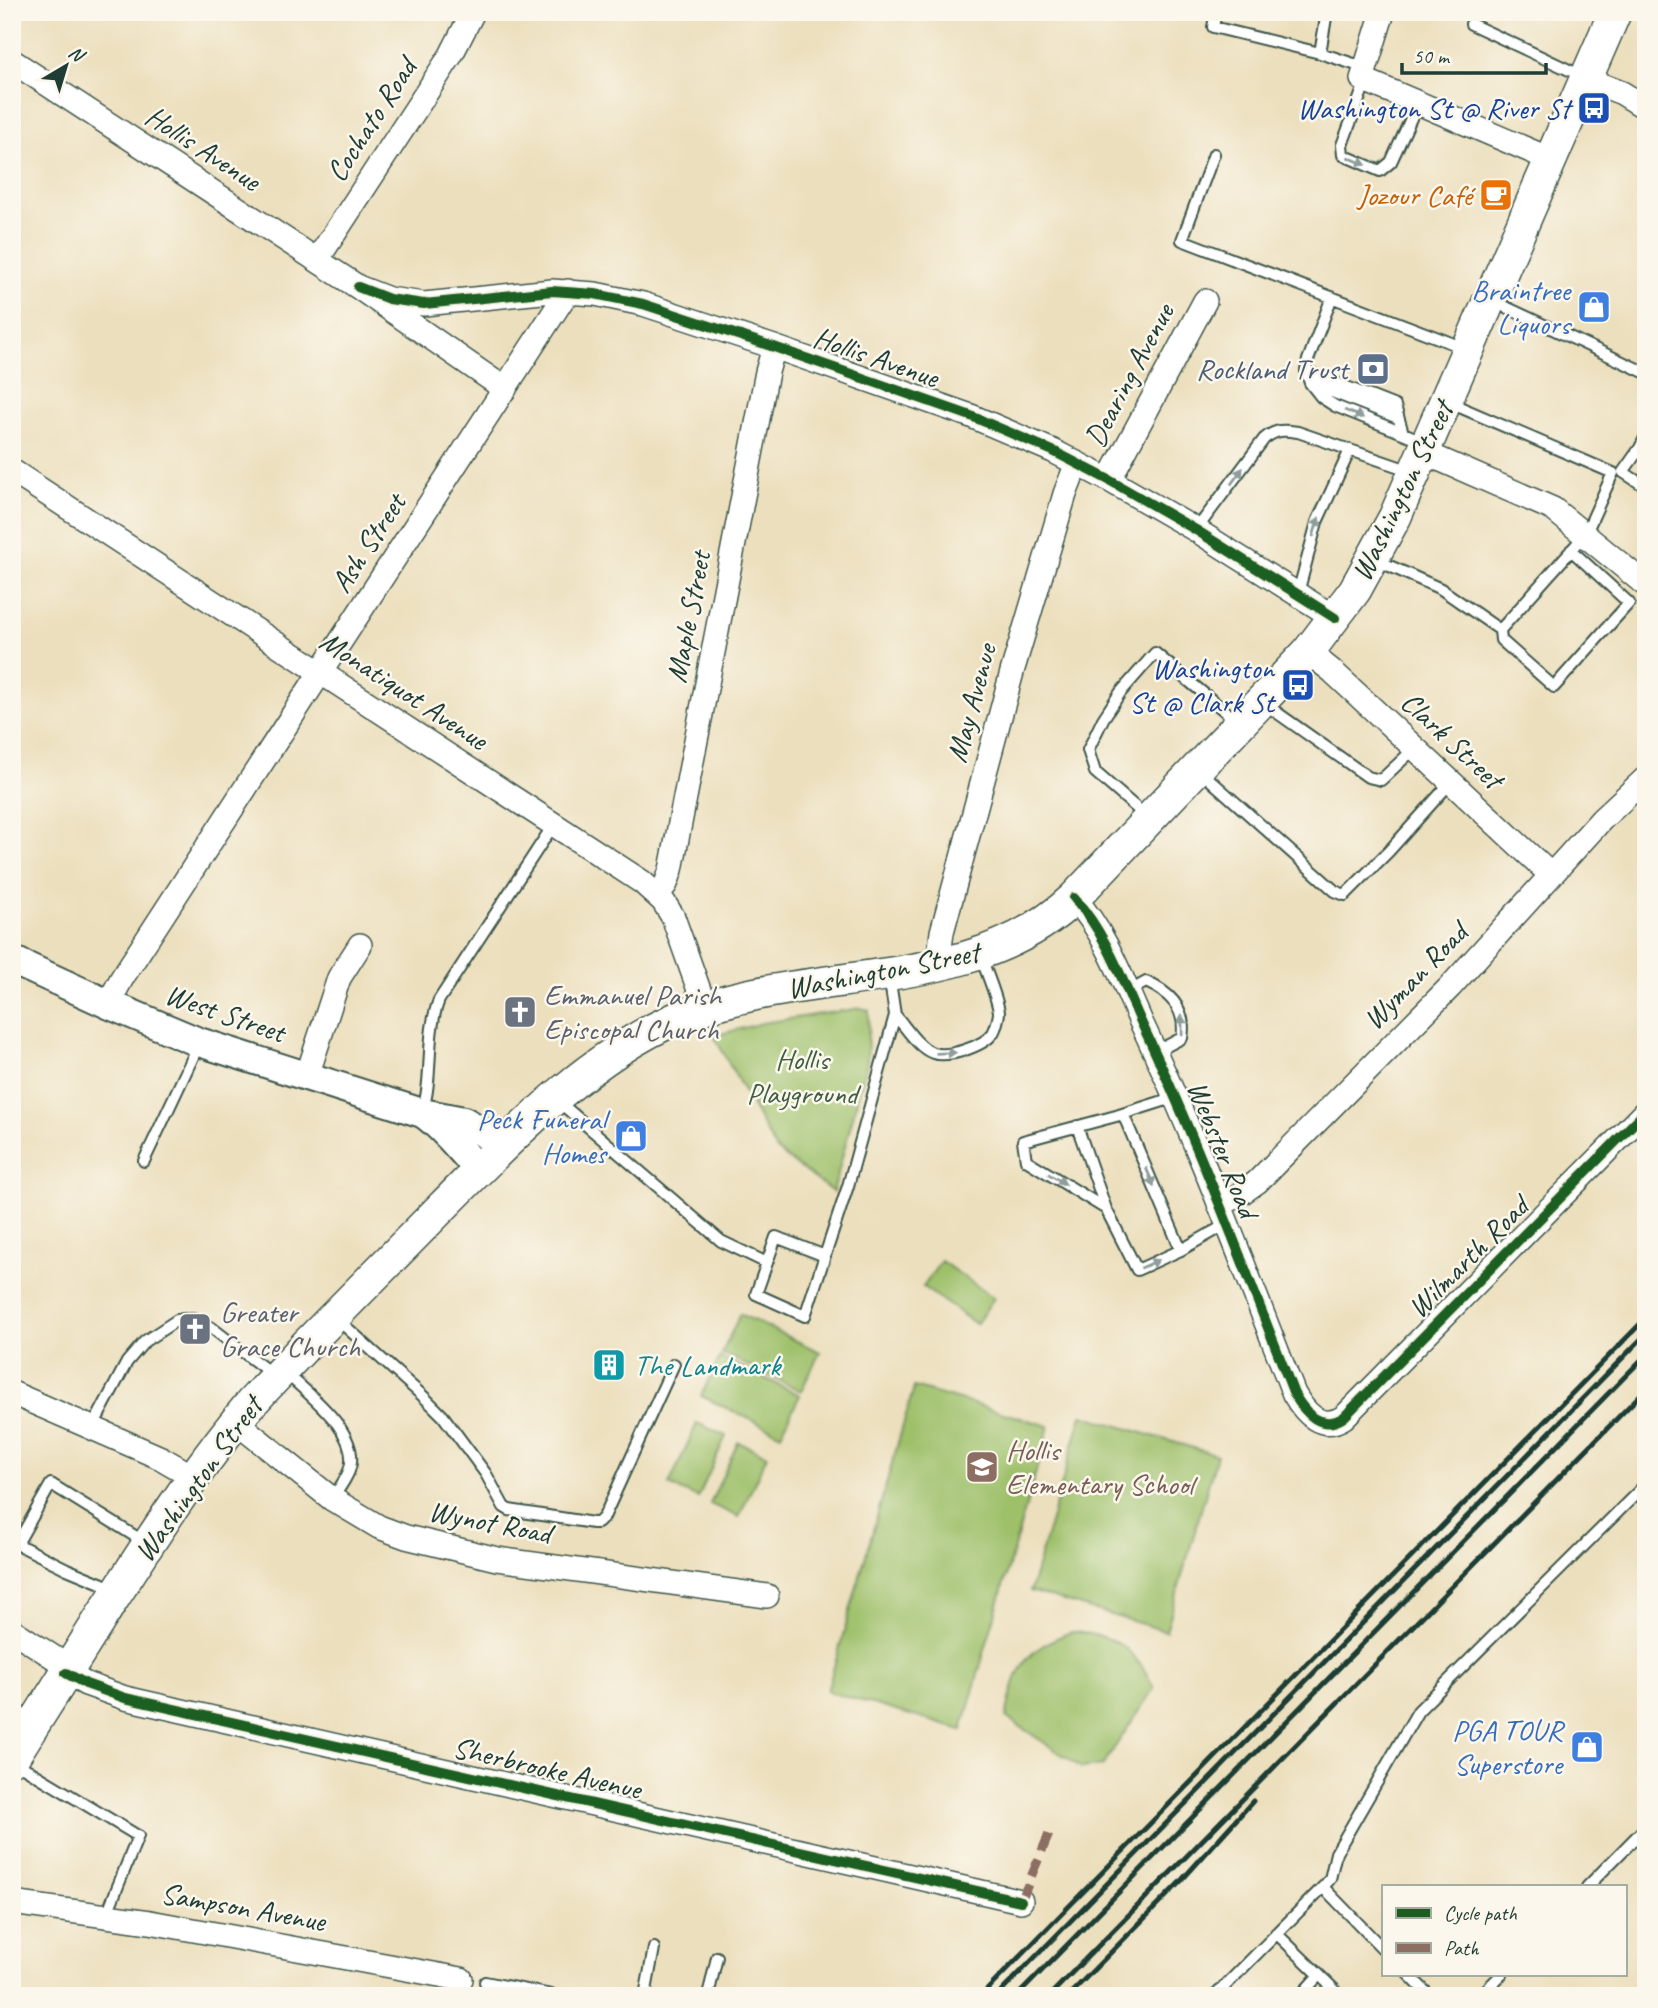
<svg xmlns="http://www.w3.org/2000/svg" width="1658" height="2008" viewBox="0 0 1658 2008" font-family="Caveat,sans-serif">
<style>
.green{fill:#9dc069;stroke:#5e7e4e;stroke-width:2}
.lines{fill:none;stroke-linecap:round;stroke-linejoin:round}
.service-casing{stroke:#3e5549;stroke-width:14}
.minor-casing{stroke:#3e5549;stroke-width:26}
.tertiary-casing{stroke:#3e5549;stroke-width:32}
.secondary-casing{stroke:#3e5549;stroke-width:35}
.service{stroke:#fff;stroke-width:10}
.minor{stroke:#fff;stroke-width:23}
.tertiary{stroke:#fff;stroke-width:28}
.secondary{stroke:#fff;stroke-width:32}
.rail{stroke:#1f3d34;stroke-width:5}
.quiet{stroke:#8d6e63;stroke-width:9;stroke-dasharray:18 9;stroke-linecap:butt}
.cycleway-casing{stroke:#fbf7ec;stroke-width:15}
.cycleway{stroke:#1b5e20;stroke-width:10}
.oneway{fill:#8f9e9a}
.labels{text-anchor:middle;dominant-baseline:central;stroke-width:5;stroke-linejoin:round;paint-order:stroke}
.transit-label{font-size:30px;fill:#164399;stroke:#fbf7ec;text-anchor:end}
.street-label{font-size:30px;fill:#1f3d34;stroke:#fbf7ec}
.food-label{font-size:30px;fill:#c56008;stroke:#fbf7ec;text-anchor:end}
.shop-label{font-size:30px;fill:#366cbe;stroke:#fbf7ec;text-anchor:end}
.service-label{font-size:30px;fill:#4e5e75;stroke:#fbf7ec;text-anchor:end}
.worship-label{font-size:30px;fill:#5b616d;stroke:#fbf7ec;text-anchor:start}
.park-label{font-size:30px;fill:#3e5e41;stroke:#fbf7ec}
.culture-label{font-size:30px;fill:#0d838f;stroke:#fbf7ec;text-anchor:start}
.education-label{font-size:30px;fill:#785e54;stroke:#fbf7ec;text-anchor:start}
</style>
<rect width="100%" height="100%" fill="#fbf7ec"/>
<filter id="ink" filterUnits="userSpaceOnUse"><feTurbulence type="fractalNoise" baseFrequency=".0143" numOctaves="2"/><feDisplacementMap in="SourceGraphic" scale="14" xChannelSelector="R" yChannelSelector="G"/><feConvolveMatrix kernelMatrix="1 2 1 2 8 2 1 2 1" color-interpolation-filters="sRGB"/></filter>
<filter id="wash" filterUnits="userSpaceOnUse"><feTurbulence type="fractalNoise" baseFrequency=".00686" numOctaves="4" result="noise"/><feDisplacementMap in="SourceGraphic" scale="28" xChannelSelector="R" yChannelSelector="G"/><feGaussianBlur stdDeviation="1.57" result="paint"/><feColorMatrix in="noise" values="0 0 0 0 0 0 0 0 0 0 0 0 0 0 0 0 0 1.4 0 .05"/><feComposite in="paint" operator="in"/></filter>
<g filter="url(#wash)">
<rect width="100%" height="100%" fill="#ecdfbd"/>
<path class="green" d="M861 1008 869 1010 867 1063 833 1192 776 1150 714 1036 762 1023Z
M941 1261 994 1298 976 1324 923 1287Z
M740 1314 820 1352 801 1391 722 1353Z
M720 1357 800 1395 781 1434 701 1396Z
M914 1387 1049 1426 962 1730 827 1691Z
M1082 1415 1217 1455 1166 1631 1030 1591Z
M697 1423 726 1436 698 1498 669 1485Z
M738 1442 767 1455 739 1517 710 1504Z
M1071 1632C1115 1634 1135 1648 1154 1688L1103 1765 1082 1768 1006 1717C1016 1668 1023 1650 1071 1632Z"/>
</g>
<g filter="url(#ink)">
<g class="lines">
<defs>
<path id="service" d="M1216 12 1213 27 1320 53
M1327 12 1320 53 1366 68
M1471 24 1584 77
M1366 81 1342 145 1343 155 1380 171 1391 162 1418 103
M1214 154 1182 240 1467 349
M1332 297 1308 360 1306 371 1310 383 1321 397 1335 406 1423 441
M1493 301 1646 373
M1306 371 1395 406 1403 433
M1312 384 1398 418
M1646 436 1640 448 1623 472 1646 487
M1196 530 1264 439C1276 429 1284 430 1298 432L1411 471
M1374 559 1441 589 1500 630 1585 535 1613 473 1448 402
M1298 593 1317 522 1350 450
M1500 630 1501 640 1554 687 1629 603 1571 550
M1262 702 1368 777 1381 780 1415 748
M1199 770 1335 891 1345 895 1389 851 1451 782
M1148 818 1095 772 1088 750 1103 719 1120 693 1155 653 1238 722
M1128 992 1146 982C1171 993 1187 1010 1182 1038L1155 1052
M895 1015C906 1027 917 1047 933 1053 949 1058 984 1046 993 1033 996 1028 999 1016 999 1012 997 996 985 970 980 954
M558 1101 721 1241 767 1263
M422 1113C434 1076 425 1035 439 1000L554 824
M1123 1114 1181 1250
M1077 1126 1106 1209 1137 1270 1181 1250 1227 1224
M144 1161 199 1044
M1106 1209 1026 1160 1023 1141 1116 1116 1176 1097
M825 1256 776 1237 756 1294 805 1316 848 1186 895 1015 889 975
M336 1318 424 1397 443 1416 486 1474 504 1507 509 1510 593 1523H598L604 1517 674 1364
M285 1372C308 1394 363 1434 349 1471 345 1481 338 1490 332 1499
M92 1428 127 1362 145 1341 177 1320 193 1318 212 1328 273 1375
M115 1589 67 1569 17 1544 51 1484 146 1543
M13 1761 138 1836 106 1916
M1587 1887 1646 1827
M1276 1933 1341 1996
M1383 1949 1323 1887 1330 1879 1336 1853 1418 1711 1646 1484
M1409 1975 1430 1996
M485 1982 557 1996
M645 1996 654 1948
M708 1996 717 1957
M1215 1996 1323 1887
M1300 1996 1319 1975
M1480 1996 1501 1975"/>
<path id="minor" d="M1383 12 1362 79 1552 160
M12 61 358 287 505 389
M1586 79 1622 93 1646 108
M317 260 451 55 473 12
M358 287 389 299 424 304 552 291 595 294 643 304 774 347 971 416 1053 451 1109 480 1196 530 1335 618
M1423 452 1553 509 1646 585
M12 471 642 882 663 901 673 917 705 1007
M1109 480 1205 301
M1308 652 1332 671 1551 875
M657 895 666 884 671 870 767 372 774 347
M1074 898C1106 933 1123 982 1142 1024 1199 1145 1245 1270 1294 1394 1305 1413 1321 1432 1344 1417L1646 1111
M942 963 940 948 942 932 1012 672 1065 494 1077 463
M108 1004 122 978 568 291
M307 1076 339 978 360 945
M1219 1204 1236 1197 1257 1182 1450 987 1602 819 1646 778
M12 1393 161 1458 194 1477
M236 1422 332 1499 379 1527 406 1537 497 1559 767 1596
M12 1630 70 1668
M66 1673 86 1684 125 1698 1021 1901
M12 1903 150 1922 461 1979"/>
<path id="tertiary" d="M12 960 108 1004 196 1041 422 1113 464 1121 484 1133 502 1148
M422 1113C441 1124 462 1153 480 1170"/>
<path id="secondary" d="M12 1759C41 1712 71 1666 100 1619 146 1547 192 1474 247 1408 266 1386 287 1366 306 1345 351 1299 397 1253 442 1207 512 1137 583 1060 675 1019 800 962 968 999 1074 898L1308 652 1355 590 1395 517 1615 12"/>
</defs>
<use href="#service" class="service-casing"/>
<use href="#minor" class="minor-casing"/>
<use href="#tertiary" class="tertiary-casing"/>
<use href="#secondary" class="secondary-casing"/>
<use href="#service" class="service"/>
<use href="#minor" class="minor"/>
<use href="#tertiary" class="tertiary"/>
<use href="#secondary" class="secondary"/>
<path class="rail" d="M981 1996 1646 1318
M997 1996 1646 1334
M1017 1996 1646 1355
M1049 1996 1646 1389
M1068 1996 1180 1882 1253 1801"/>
<path class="quiet" d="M1021 1901 1049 1834"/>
<defs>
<path id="cycleway" d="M358 287 389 299 424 304 552 291 595 294 643 304 774 347 971 416 1053 451 1109 480 1196 530 1335 618
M1074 898C1106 933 1123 982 1142 1024 1199 1145 1245 1270 1294 1394 1305 1413 1321 1432 1344 1417L1646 1111
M66 1673 86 1684 125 1698 1021 1901"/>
</defs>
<use href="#cycleway" class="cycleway-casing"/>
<use href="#cycleway" class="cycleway"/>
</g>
<defs><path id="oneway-solid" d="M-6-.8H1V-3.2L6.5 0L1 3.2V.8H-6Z" transform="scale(1.75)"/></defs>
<g class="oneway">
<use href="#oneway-solid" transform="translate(1357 161) rotate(23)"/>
<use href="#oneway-solid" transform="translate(1354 414) rotate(22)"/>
<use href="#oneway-solid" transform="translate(1237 476) rotate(-54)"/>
<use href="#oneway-solid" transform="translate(1316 527) rotate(-73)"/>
<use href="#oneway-solid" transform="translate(1182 1025) rotate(-91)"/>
<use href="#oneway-solid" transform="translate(946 1053) rotate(-2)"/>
<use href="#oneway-solid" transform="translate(1150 1177) rotate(67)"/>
<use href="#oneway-solid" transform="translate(1057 1179) rotate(31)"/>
<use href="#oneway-solid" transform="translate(1150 1264) rotate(-24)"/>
</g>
</g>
<defs>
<symbol id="bus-square" viewBox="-11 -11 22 22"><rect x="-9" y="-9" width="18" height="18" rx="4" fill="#1a4fb4" stroke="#fbf7ec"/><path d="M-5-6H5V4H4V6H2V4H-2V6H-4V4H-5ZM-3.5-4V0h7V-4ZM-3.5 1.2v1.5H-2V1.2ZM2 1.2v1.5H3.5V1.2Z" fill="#fff"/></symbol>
<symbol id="cafe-square" viewBox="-11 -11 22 22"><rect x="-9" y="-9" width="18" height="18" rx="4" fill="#e8710a" stroke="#fbf7ec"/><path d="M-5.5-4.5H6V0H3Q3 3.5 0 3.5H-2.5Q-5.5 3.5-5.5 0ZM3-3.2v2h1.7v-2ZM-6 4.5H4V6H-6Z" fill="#fff"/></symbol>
<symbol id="shop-square" viewBox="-11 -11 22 22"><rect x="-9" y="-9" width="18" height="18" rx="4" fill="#3f7fe0" stroke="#fbf7ec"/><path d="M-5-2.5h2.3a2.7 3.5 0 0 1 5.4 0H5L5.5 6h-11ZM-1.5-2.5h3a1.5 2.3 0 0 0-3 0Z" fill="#fff"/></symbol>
<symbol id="bank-square" viewBox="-11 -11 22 22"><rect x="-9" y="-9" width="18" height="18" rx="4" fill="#5c6f8a" stroke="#fbf7ec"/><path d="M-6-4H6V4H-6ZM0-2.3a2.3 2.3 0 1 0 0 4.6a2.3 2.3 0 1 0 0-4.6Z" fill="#fff"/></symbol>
<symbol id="church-square" viewBox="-11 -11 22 22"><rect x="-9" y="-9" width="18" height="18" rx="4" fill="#6b7280" stroke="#fbf7ec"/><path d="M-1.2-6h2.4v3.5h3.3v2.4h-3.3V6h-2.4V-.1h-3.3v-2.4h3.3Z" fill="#fff"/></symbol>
<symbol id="building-square" viewBox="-11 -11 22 22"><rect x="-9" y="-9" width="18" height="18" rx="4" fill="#0f9aa8" stroke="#fbf7ec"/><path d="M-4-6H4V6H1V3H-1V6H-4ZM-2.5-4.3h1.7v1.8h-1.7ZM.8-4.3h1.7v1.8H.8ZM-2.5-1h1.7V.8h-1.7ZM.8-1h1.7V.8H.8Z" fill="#fff"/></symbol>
<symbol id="school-square" viewBox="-11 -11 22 22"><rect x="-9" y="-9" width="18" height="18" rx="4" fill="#8d6e63" stroke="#fbf7ec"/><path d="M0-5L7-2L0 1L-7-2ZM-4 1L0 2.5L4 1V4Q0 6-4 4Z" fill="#fff"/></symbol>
</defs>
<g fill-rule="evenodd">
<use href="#bus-square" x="1575" y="89" width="38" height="38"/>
<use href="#cafe-square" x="1477" y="176" width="38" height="38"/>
<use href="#shop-square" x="1575" y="288" width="38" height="38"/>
<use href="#bank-square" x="1354" y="350" width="38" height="38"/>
<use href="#bus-square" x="1279" y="666" width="38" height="38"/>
<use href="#church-square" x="501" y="993" width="38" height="38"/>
<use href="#shop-square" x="612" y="1117" width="38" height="38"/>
<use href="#church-square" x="176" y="1310" width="38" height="38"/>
<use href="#building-square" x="590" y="1346" width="38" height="38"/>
<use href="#school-square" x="963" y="1448" width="38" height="38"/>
<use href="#shop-square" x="1568" y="1728" width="38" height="38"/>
</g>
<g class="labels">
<g class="transit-label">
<text x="1570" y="108">Washington St @ River St</text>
<text x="1274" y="668">Washington<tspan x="1274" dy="34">St @ Clark St</tspan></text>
</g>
<g class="street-label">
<text transform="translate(371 120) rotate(-57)">Cochato Road</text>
<text transform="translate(203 148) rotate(33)">Hollis Avenue</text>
<text transform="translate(876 357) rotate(19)">Hollis Avenue</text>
<text transform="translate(1129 375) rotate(-62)">Dearing Avenue</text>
<text transform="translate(1402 491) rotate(-64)">Washington Street</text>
<text transform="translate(368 543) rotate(-57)">Ash Street</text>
<text transform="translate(688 617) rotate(-79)">Maple Street</text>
<text transform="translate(404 690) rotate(33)">Monatiquot Avenue</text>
<text transform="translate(971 703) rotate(-75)">May Avenue</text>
<text transform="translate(1452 740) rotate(43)">Clark Street</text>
<text transform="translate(883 970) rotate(-11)">Washington Street</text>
<text transform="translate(1415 976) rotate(-46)">Wyman Road</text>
<text transform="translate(225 1013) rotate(19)">West Street</text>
<text transform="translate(1223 1149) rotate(68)">Webster Road</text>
<text transform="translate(1468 1257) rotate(-45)">Wilmarth Road</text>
<text transform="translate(198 1479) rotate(-54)">Washington Street</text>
<text transform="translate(490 1522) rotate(11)">Wynot Road</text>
<text transform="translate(547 1768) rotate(13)">Sherbrooke Avenue</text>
<text transform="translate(243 1907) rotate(10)">Sampson Avenue</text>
</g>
<g class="food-label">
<text x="1472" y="195">Jozour Café</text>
</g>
<g class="shop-label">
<text x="1570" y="290">Braintree<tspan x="1570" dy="34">Liquors</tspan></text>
<text x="606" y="1119">Peck Funeral<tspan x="606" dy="34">Homes</tspan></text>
<text x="1562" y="1730">PGA TOUR<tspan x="1562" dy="34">Superstore</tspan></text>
</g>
<g class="service-label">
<text x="1348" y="369">Rockland Trust</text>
</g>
<g class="worship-label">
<text x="544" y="995">Emmanuel Parish<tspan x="544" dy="34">Episcopal Church</tspan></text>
<text x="220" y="1312">Greater<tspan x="220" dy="34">Grace Church</tspan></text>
</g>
<g class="park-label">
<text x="802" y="1059">Hollis<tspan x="802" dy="34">Playground</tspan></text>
</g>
<g class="culture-label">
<text x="634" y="1365">The Landmark</text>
</g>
<g class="education-label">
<text x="1006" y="1450">Hollis<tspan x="1006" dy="34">Elementary School</tspan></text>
</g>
</g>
<rect width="1658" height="2008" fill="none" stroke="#fbf7ec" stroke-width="42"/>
<rect x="1382" y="1885" width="245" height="91" fill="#fbf7ec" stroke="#a3ada2" stroke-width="2"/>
<rect x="1396" y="1908" width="35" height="10" fill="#1b5e20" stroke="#a3ada2" stroke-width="2"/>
<text x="1444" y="1920" font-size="21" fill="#1f3d34">Cycle path</text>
<rect x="1396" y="1943" width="35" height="10" fill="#8d6e63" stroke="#a3ada2" stroke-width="2"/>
<text x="1444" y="1955" font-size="21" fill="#1f3d34">Path</text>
<g transform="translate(66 66) rotate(38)" stroke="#fbf7ec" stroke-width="5" paint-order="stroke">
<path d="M0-5L12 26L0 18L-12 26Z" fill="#1f3d34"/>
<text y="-10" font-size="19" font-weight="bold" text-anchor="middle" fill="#1f3d34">N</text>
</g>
<path d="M1402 63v10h144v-10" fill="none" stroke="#1f3d34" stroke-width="3.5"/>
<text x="1413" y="63" font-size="21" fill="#1f3d34" stroke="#fbf7ec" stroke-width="5" paint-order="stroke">50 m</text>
</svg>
